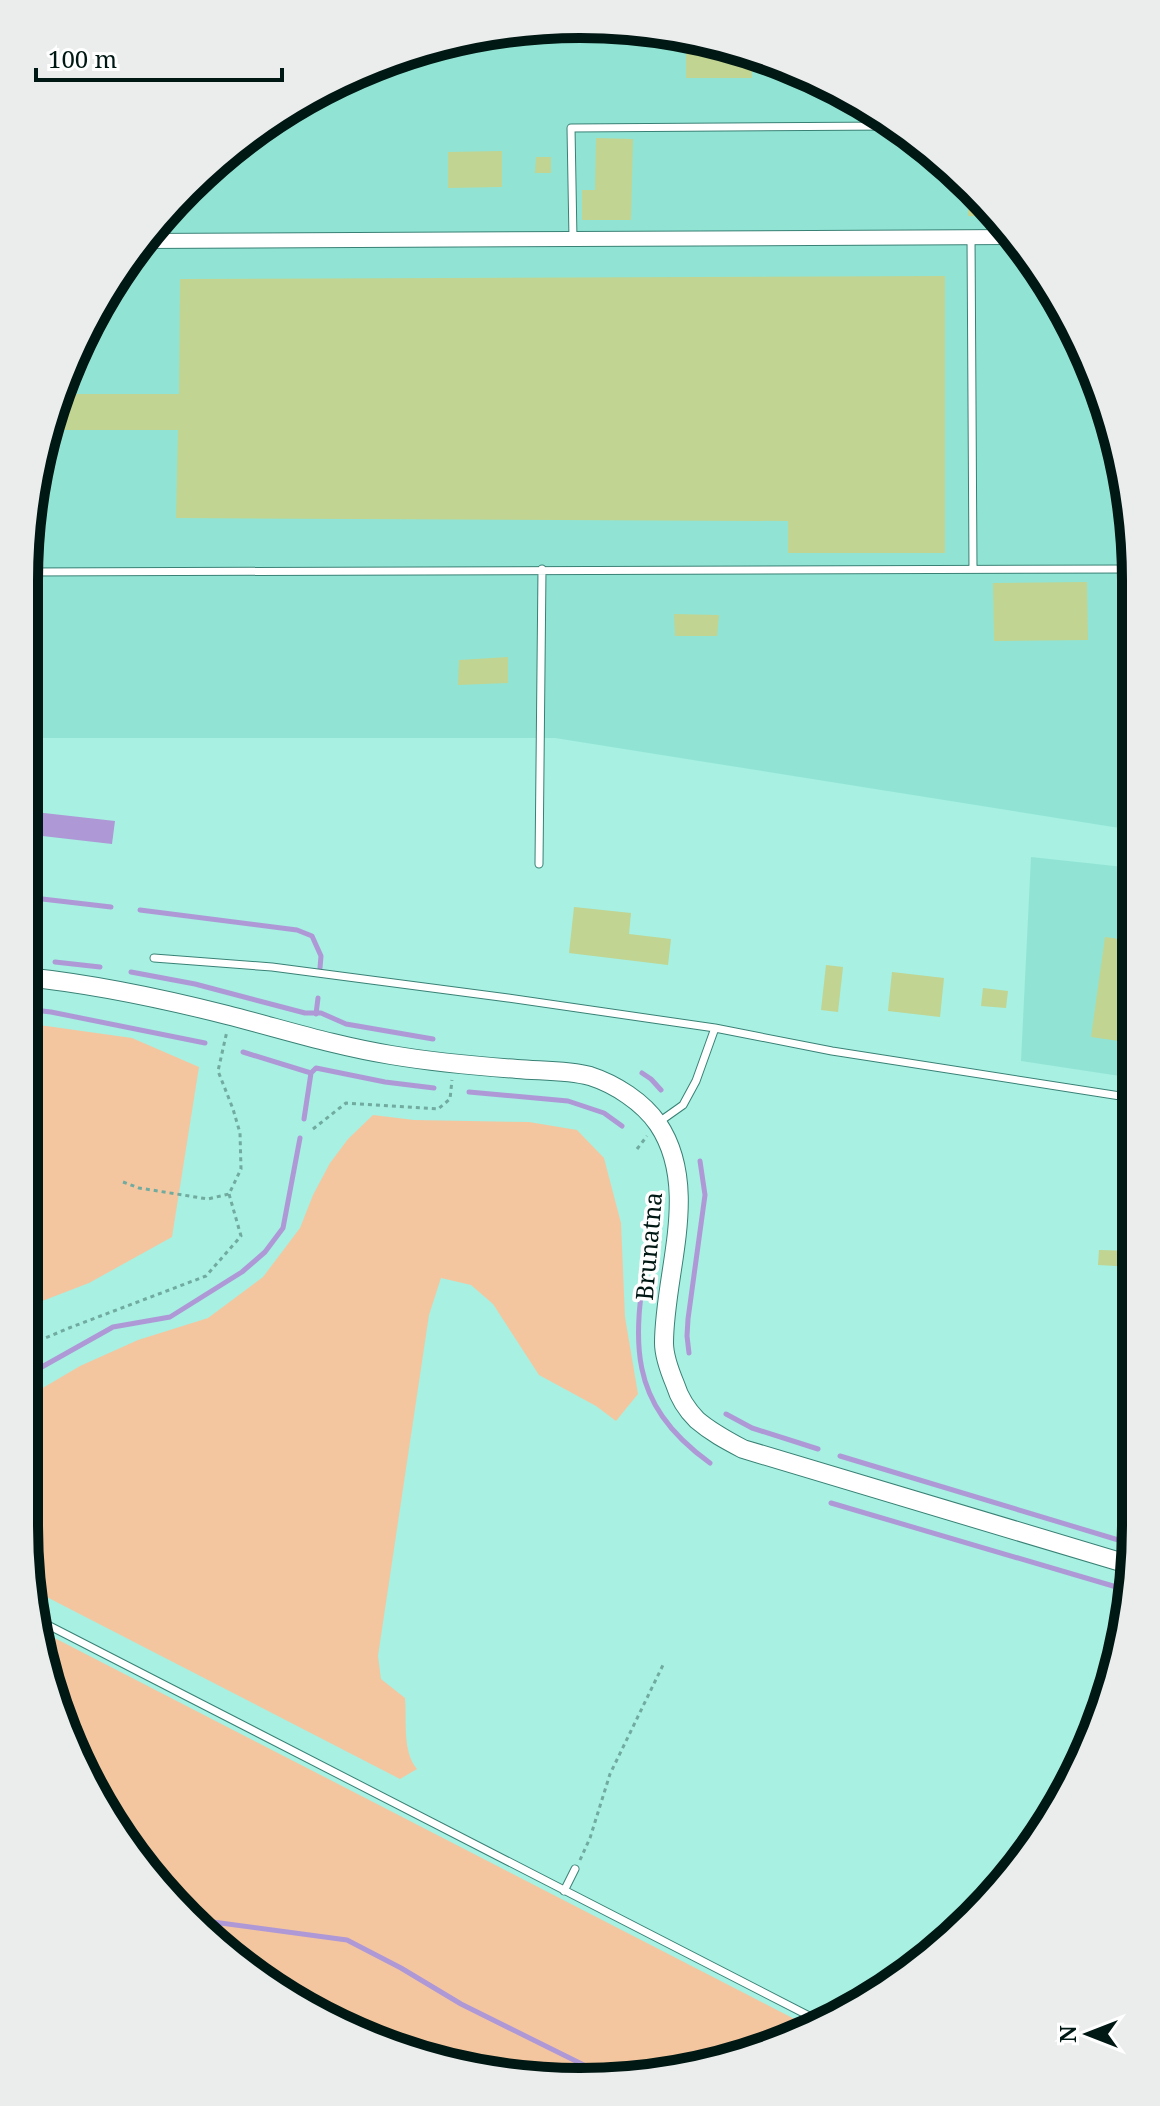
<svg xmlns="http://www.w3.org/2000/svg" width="1160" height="2106" viewBox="0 0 1160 2106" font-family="'Noto Serif',serif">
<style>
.built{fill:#91e4d4}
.green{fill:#f4c6a0}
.water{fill:#af98d6}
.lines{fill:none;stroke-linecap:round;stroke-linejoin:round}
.stream{stroke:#af98d6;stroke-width:5}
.building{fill:#c1d491}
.lane-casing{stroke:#398175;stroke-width:9}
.street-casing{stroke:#398175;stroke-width:16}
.secondary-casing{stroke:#398175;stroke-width:20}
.path{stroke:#71aa9f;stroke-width:3;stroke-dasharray:4 4;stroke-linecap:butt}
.lane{stroke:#fff;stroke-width:7}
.street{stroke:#fff;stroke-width:14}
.secondary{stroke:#fff;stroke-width:18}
.labels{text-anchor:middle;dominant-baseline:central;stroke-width:7;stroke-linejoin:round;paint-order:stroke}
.street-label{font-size:24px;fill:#001814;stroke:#fff}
.rim{fill:none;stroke:#001814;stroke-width:10}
</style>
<rect width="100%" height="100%" fill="#a7f0e2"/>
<path class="built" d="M544 25 653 29 759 54 858 99 973 187 1043 271 1106 401 1131 508 1132 830 555 738H25V544L43 436 99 302 162 213 242 139 335 81 437 43Z
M1031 857 1133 868V1078L1021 1061Z"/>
<path class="green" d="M25 1023 132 1038 199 1067 172 1237 89 1283 24 1308Z
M373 1115 414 1120 529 1122 577 1130 604 1158 621 1223 625 1317 638 1394 616 1421 596 1406 539 1375 493 1304 471 1285 441 1278 429 1315 378 1656 381 1679 405 1698C407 1721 402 1751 417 1769L400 1779 35 1591 24 1526V1399L80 1366 138 1340 208 1318 263 1277 300 1228 313 1195 330 1163 348 1139Z
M41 1631 812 2028 792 2040 616 2081 436 2063 271 1988 139 1864 53 1704Z"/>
<path class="water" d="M26 811 115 821 112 844 25 834Z"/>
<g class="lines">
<path class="stream" d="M25 897 111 907
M140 910 297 930 312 936 321 956 320 968
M55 962 100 967
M131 972 195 984 305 1013H321L346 1024 433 1039
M25 1009 51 1012 205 1043
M316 1014 318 998
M243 1052 311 1073 316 1068 385 1082 434 1088
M642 1073 651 1079 661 1090
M469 1092 568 1101 604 1113 622 1126
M304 1119 311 1073
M651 1222C638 1323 614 1394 710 1463
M689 1353 687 1336 688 1319 705 1195 700 1161
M24 1377 113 1327 170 1317 242 1272 265 1252 283 1228 300 1138
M726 1414 752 1428 818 1449
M840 1456 1135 1545
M831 1503 1130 1591
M198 1920 347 1940 401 1968 461 2004 616 2081"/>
</g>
<path class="building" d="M686 37 751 52 752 78H686Z
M596 138 633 139 631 220H582V190H595Z
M502 151V187L448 188V152Z
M536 157H551V173H535Z
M968 193 979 194 998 217 968 216Z
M945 276V553H788V521L176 518 178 430H45L60 394H179L180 279Z
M1087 582 1088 640 994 641 993 583Z
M674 614 719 615 717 636H675Z
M508 657V683L458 685 459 660Z
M574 907 631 913 629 934 671 939 668 965 569 953Z
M1105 937 1126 940 1122 969 1133 970V1043L1091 1037Z
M826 965 843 967 838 1012 821 1010Z
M892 972 944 978 940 1017 888 1011Z
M983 988 1008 991 1006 1008 981 1006Z
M1099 1250 1134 1251V1267L1098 1265Z"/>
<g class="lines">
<defs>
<path id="lane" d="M971 236 973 569
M573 239 571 128 894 126
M25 572 1131 569
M539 864 542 569
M154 958 272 967 508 998 715 1028 832 1051 1133 1098
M659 1122 683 1105 696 1081 715 1028
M38 1610 43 1599
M40 1621 821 2022
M564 1891 575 1869"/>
<path id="street" d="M142 241 1014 237"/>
<path id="secondary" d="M25 977C93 984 160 998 227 1015 282 1029 335 1046 391 1055 433 1062 475 1066 517 1069 541 1071 567 1070 590 1076 615 1084 643 1102 658 1124 701 1188 664 1273 664 1343 664 1356 670 1372 675 1384 679 1397 687 1410 697 1420 711 1432 726 1440 743 1449L1134 1566"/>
</defs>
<use href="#lane" class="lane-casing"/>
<use href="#street" class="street-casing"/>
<use href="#secondary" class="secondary-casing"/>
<path class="path" d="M313 1129 346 1103 438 1109 450 1099 452 1080
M637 1149 647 1136
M123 1182 139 1188 208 1199 229 1194 241 1169 240 1133 233 1109 218 1071 227 1031
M24 1347 69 1328 206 1276 241 1236 229 1194
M580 1860 590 1838 610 1774 663 1665"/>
<use href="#lane" class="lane"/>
<use href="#street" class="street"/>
<use href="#secondary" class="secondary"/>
</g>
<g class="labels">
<g class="street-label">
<text transform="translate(648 1246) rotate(-85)">Brunatna</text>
</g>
</g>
<path d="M0 0H1160V2106H0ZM580 38H580A542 542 0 0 1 1122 580V1526A542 542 0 0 1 580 2068H580A542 542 0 0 1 38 1526V580A542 542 0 0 1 580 38Z" fill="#ebedec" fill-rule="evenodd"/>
<path class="rim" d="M580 38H580A542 542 0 0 1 1122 580V1526A542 542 0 0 1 580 2068H580A542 542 0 0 1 38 1526V580A542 542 0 0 1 580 38Z"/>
<g transform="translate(1088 2034) rotate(270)" stroke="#ffffff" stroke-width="6" paint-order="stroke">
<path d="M0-6L14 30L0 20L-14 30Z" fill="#001814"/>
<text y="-12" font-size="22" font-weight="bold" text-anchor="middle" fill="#001814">N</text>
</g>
<path d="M36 68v12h246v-12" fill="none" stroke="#001814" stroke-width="4"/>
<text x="48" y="68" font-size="24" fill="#001814" stroke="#ffffff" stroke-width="6" paint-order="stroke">100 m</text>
</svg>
